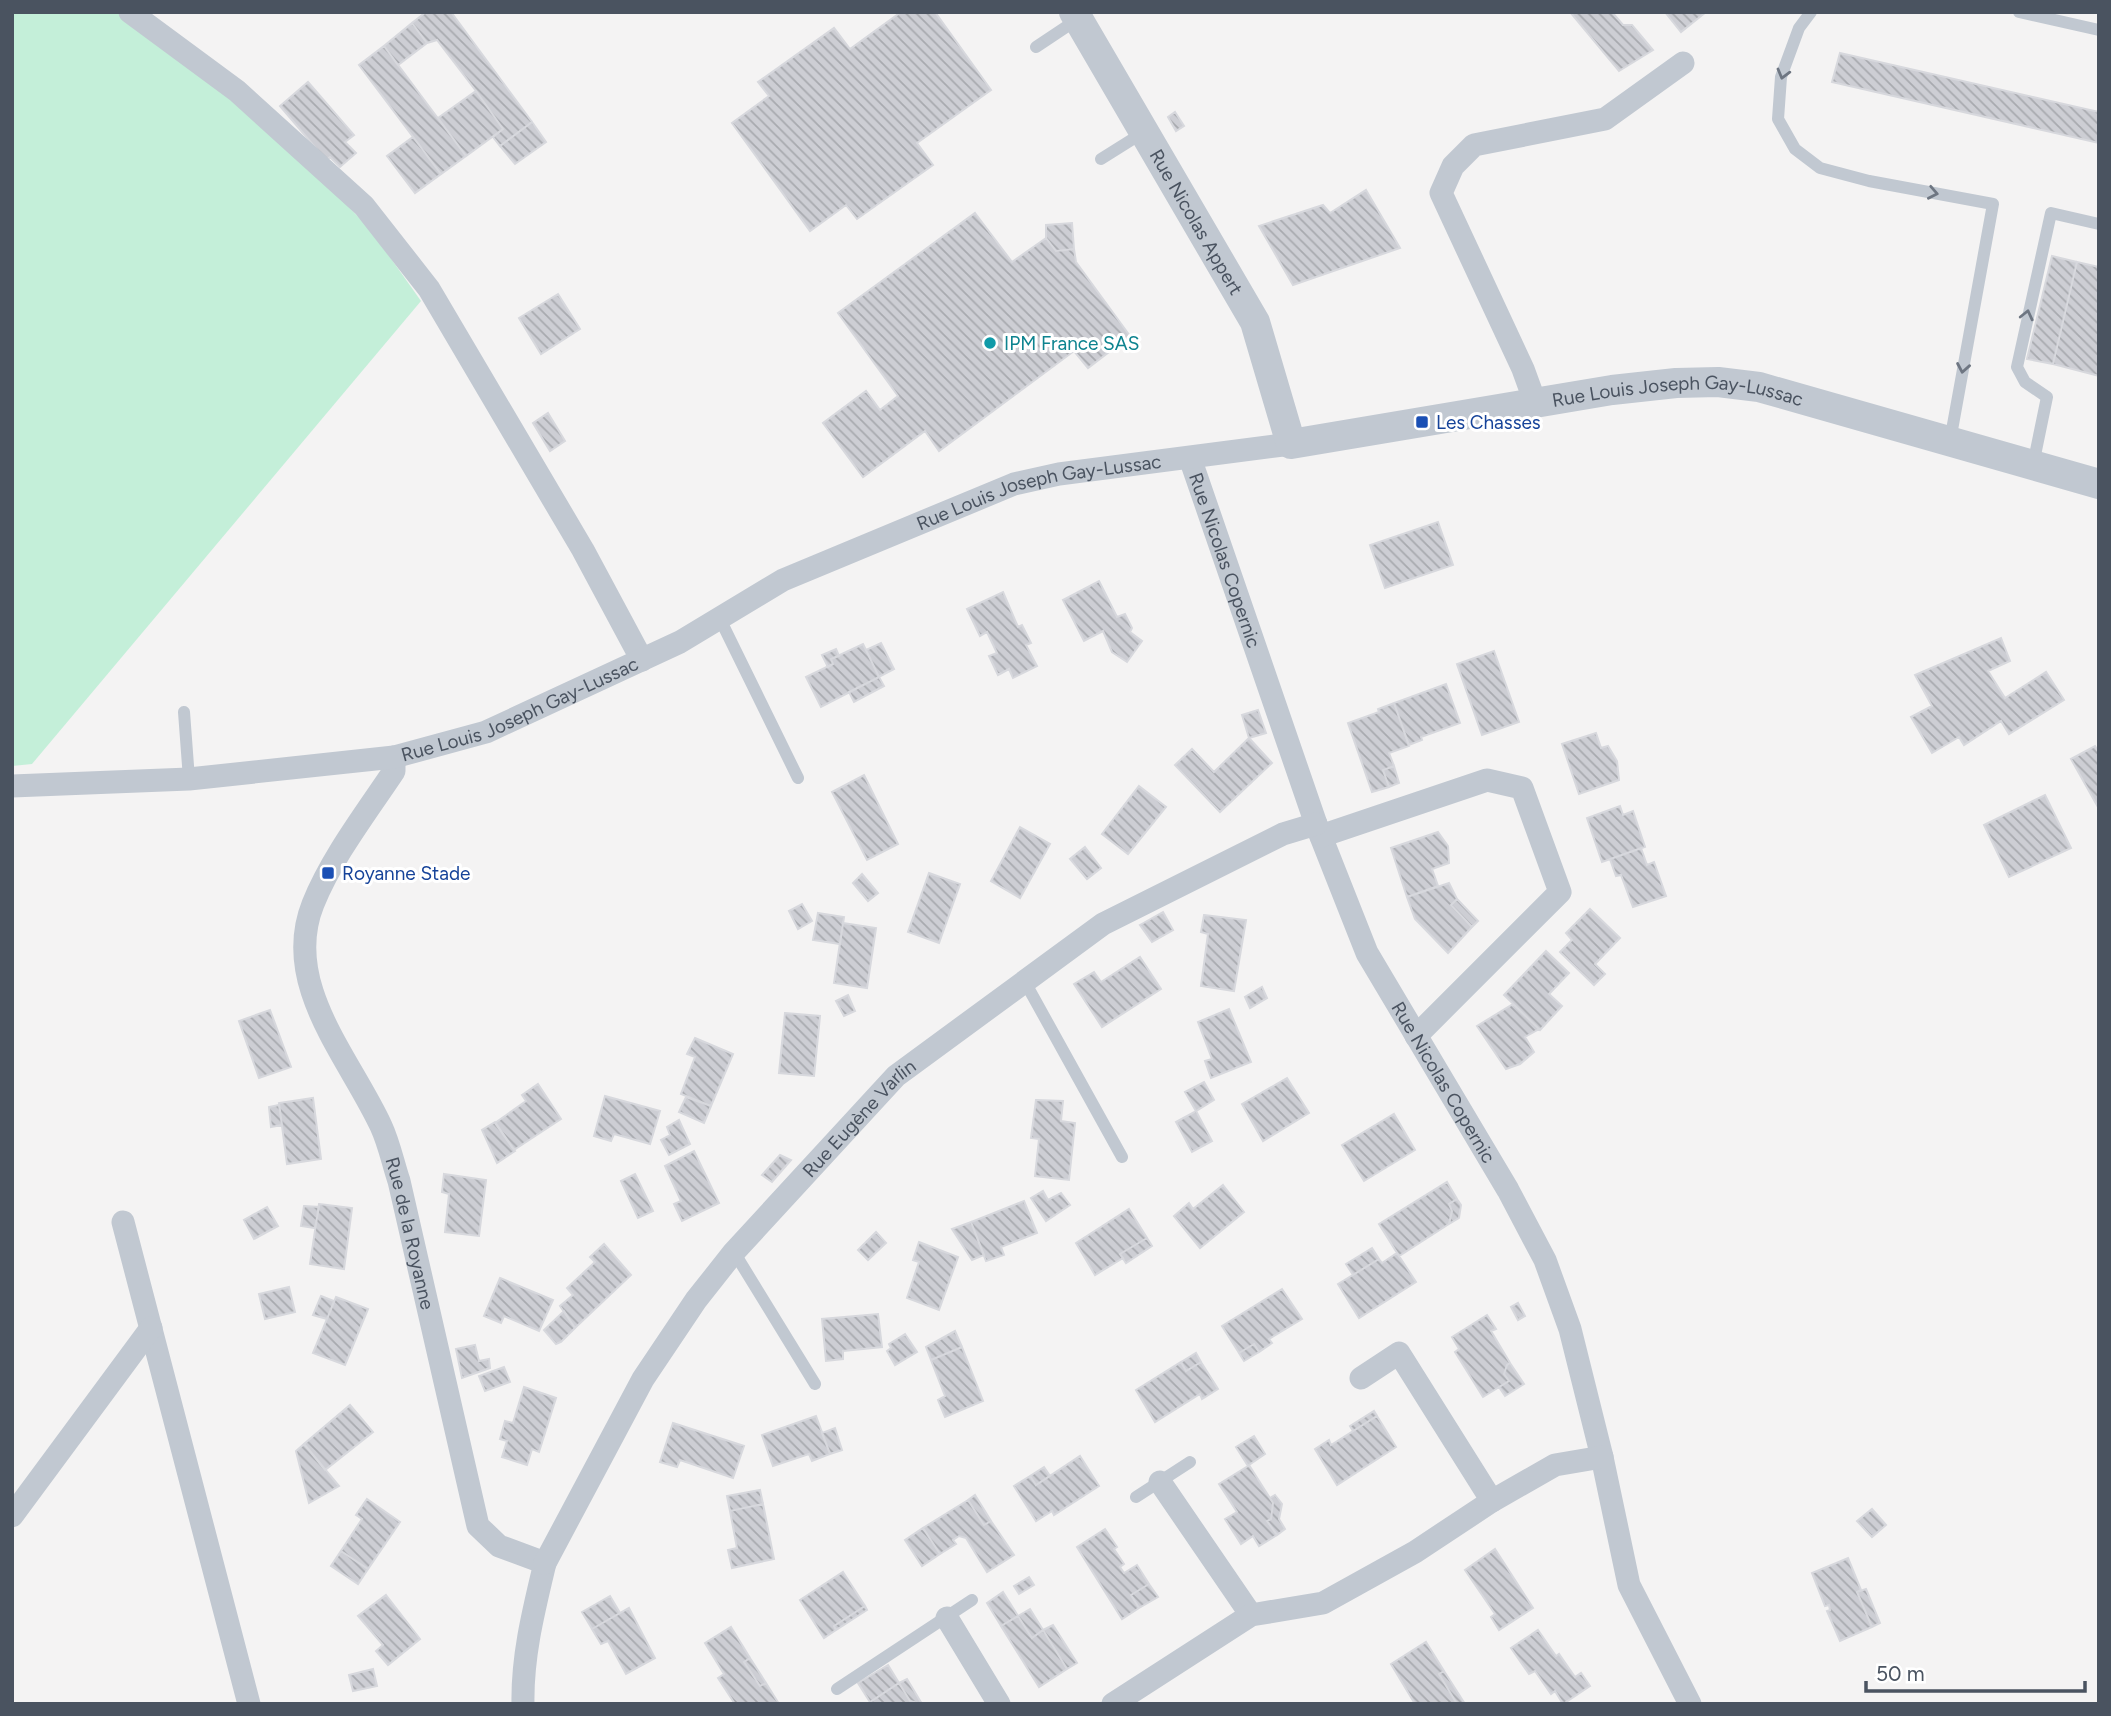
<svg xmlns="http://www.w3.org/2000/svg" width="2111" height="1716" viewBox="0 0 2111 1716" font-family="Figtree,sans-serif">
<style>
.green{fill:#c4efd9}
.building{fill:url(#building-back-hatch);stroke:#d7d8dd;stroke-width:2}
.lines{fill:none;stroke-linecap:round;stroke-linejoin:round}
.service{stroke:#c1c8d1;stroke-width:12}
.minor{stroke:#c1c8d1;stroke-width:23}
.tertiary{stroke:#c1c8d1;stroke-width:30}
.oneway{stroke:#6e7682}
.culture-dot{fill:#0f9aa8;stroke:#fff;stroke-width:2.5}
.transit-dot{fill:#1a4fb4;stroke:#fff;stroke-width:2.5}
.labels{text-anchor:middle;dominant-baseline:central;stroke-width:6;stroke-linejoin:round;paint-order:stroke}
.street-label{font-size:19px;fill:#4a5360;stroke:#fff}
.culture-label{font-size:19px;fill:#0d838f;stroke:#fff;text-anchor:start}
.transit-label{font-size:19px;fill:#164399;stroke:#fff;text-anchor:start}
</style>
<defs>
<pattern id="building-back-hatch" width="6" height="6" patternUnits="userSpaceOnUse" patternTransform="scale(1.75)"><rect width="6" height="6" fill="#cdced4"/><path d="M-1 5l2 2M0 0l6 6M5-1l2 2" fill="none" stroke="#a8aaaf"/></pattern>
</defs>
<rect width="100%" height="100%" fill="#f4f3f3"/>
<path class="green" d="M12 12H117L252 112 310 167 370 229 421 301 32 764 12 766Z"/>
<path class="building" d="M426 12H451L532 122 500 146 493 137 503 129 476 91 437 40 427 43 412 23Z
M901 12H935L991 90 917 143 933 165 857 219 846 205 810 231 732 123 769 96 758 82 834 28 850 49Z
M1570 12H1612L1623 25H1632L1653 50 1619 71Z
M1665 12H1706L1681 32Z
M412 23 427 43 398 65 384 46Z
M384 46 466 156 441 174 359 65Z
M1840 53 2099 112V143L1832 82Z
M308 82 354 135 345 142 356 153 340 167 330 157 326 160 280 106Z
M476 91 503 129 466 156 438 118Z
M1175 112 1184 126 1176 131 1168 117Z
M532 122 546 142 515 164 500 146Z
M413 137 441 174 415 193 387 156Z
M1366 190 1400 248 1293 285 1259 226 1323 205 1330 213Z
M975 213 1012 262 1046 238 1056 251 1074 249 1076 262 1130 336 1088 368 1074 351 939 451 925 431 863 477 823 423 866 391 880 410 898 396 838 313Z
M1072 223 1074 249 1056 251 1046 238V225Z
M2052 256 2077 262 2053 364 2027 359Z
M2077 262 2099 267V376L2053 364Z
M558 294 580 329 541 354 519 318Z
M548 413 565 441 550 451 533 423Z
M1438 522 1453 565 1385 588 1370 545Z
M1099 581 1117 617 1125 614 1132 628 1130 632 1142 641 1127 662 1112 652 1103 631 1084 641 1063 600Z
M1003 592 1018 627 1022 625 1031 643 1026 645 1037 666 1013 678 1009 669 998 675 989 656 997 653 987 632 980 636 967 609Z
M2001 638 2010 661 1988 671 2005 698 2046 672 2064 700 2009 734 2001 721 1964 745 1959 737 1932 753 1911 717 1932 706 1915 675Z
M881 643 894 669 879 677 866 650Z
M863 644 879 677 821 707 806 677 833 664 831 659Z
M836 649 839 656 831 659 833 664 828 667 822 655Z
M1494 651 1519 722 1482 735 1457 664Z
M879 677 884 686 854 702 849 692Z
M1446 684 1460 723 1421 737 1422 740 1409 745 1394 703Z
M1394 703 1409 746 1389 753 1394 766 1383 770 1389 787 1372 792 1348 723 1379 712 1378 709Z
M1258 710 1266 733 1249 738 1242 715Z
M1596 733 1601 748 1608 746 1617 761 1619 780 1579 794 1562 744Z
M1249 738 1272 763 1220 812 1175 765 1192 749 1214 772Z
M2095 746 2099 753V809L2071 759Z
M1394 766 1399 783 1389 787 1383 770Z
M864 775 898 844 867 860 832 792Z
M1139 786 1166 807 1128 854 1102 834Z
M2045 795 2071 848 2009 877 1984 825Z
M1620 806 1623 815 1633 811 1645 847 1602 862 1587 818Z
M1020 827 1050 844 1020 898 991 881Z
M1438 832 1448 846 1449 863 1432 869 1438 886 1407 897 1391 848Z
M1085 847 1101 868 1087 879 1070 859Z
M1641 848 1647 865 1654 862 1666 896 1633 907 1621 875 1616 876 1610 859Z
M929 873 960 884 939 943 908 932Z
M862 874 878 893 868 901 853 883Z
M1449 883 1457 899 1451 905 1472 927 1448 953 1415 919 1407 897Z
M1457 899 1478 921 1472 927 1451 905Z
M802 904 812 921 798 929 789 911Z
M1590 909 1620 938 1595 964 1605 974 1594 985 1560 952 1572 940 1566 933Z
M1163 912 1173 930 1152 942 1140 925Z
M818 913 844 917 840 944 813 940Z
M1204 915 1246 920 1234 991 1201 986 1208 934 1201 932Z
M843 923 876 928 867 988 834 983Z
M1546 951 1569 973 1549 994 1562 1006 1540 1030 1504 995Z
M1140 957 1161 989 1102 1027 1074 984 1094 972 1101 982Z
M1262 987 1267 998 1250 1008 1245 997Z
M848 995 855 1011 844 1016 836 1001Z
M1513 1004 1539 1029 1525 1037 1534 1052 1520 1064 1506 1069 1477 1026Z
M1229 1009 1251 1062 1211 1078 1205 1061 1212 1059 1198 1022Z
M270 1010 291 1067 259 1078 239 1021Z
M785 1013 820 1016 814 1076 779 1073Z
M695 1038 733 1054 711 1106 681 1094 695 1057 687 1054Z
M1287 1078 1309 1113 1263 1141 1242 1104Z
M1204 1082 1214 1100 1196 1111 1185 1092Z
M538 1084 561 1119 514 1150 495 1123 526 1101 522 1095Z
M605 1096 660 1111 650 1144 614 1134 611 1141 594 1136Z
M686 1097 711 1106 704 1123 679 1112Z
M313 1098 321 1159 287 1164 279 1103Z
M1036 1100 1063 1101 1061 1121 1075 1123 1069 1180 1035 1176 1039 1139 1031 1138Z
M279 1105 282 1125 271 1127 269 1107Z
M1196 1111 1212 1141 1192 1152 1176 1122Z
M1394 1114 1415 1150 1364 1181 1342 1145Z
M679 1120 690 1144 669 1155 661 1140 670 1135 667 1127Z
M495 1122 515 1151 497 1163 482 1130Z
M694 1151 719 1203 682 1221 674 1204 681 1201 665 1166Z
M780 1155 791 1160 772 1182 762 1175Z
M444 1174 486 1180 479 1236 445 1232 449 1194 442 1192Z
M635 1174 653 1211 638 1218 621 1181Z
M1447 1182 1457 1199 1449 1204 1452 1211 1449 1224 1399 1256 1379 1224Z
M1223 1185 1244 1212 1200 1248 1174 1216 1189 1203 1193 1209Z
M1043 1191 1048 1200 1061 1193 1070 1205 1046 1221 1031 1198Z
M1457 1199 1461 1205 1459 1218 1449 1224 1452 1211 1449 1204Z
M1024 1201 1037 1233 1001 1247 1004 1255 986 1261 971 1222Z
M319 1204 352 1208 344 1269 310 1264Z
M304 1206 319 1207 315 1228 301 1226Z
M267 1207 278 1226 254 1239 244 1220Z
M1129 1209 1147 1238 1120 1254 1123 1258 1095 1275 1076 1243Z
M971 1222 984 1255 972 1260 952 1229Z
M876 1232 886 1243 868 1260 858 1250Z
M1147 1238 1152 1246 1126 1263 1120 1254Z
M919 1242 958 1257 939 1310 907 1298 919 1262 913 1260Z
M604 1244 631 1275 575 1328 560 1306 573 1295 567 1288 595 1262 590 1257Z
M1372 1248 1379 1259 1353 1275 1346 1264Z
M1397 1253 1416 1282 1359 1318 1338 1284 1379 1259 1382 1263Z
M500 1278 553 1300 539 1331 504 1316 501 1323 484 1316Z
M289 1287 295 1312 265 1319 259 1294Z
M1282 1289 1302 1319 1269 1339 1272 1343 1259 1352 1254 1344 1239 1353 1222 1326Z
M321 1296 334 1301 327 1319 313 1315Z
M336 1297 368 1309 345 1365 313 1353Z
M1518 1303 1525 1316 1518 1320 1511 1307Z
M564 1311 575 1328 561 1342 556 1344 544 1330Z
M878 1314 882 1347 843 1351V1359L826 1361 822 1319Z
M1487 1315 1496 1329 1491 1331 1510 1363 1507 1365 1504 1374 1509 1381 1483 1397 1455 1352 1459 1349 1452 1337Z
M955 1331 962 1347 931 1360 926 1347Z
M905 1334 917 1352 895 1365 887 1351 891 1348 889 1344Z
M1254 1344 1259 1352 1244 1361 1239 1353Z
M475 1345 479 1361 489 1359 490 1368 462 1378 456 1349Z
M962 1347 983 1401 945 1417 938 1400 945 1396 931 1360Z
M1196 1353 1201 1362 1186 1371 1181 1362Z
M1181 1362 1186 1371 1201 1362 1218 1389 1202 1399 1200 1394 1155 1422 1136 1390Z
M1510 1363 1524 1384 1505 1396 1499 1387 1509 1381 1504 1374 1507 1365Z
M504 1367 510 1382 485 1391 479 1376Z
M524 1387 556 1398 539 1452 532 1449 527 1465 502 1457 507 1441 500 1439 505 1421 513 1423Z
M350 1405 373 1432 325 1470 304 1444Z
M1374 1411 1377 1416 1353 1431 1350 1426Z
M816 1416 830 1454 812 1461 809 1454 773 1466 762 1435Z
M1377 1416 1396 1447 1337 1485 1315 1449 1329 1440 1331 1445Z
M673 1423 744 1446 733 1478 680 1460 677 1467 660 1462Z
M835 1428 842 1450 830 1454 822 1433Z
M1254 1436 1265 1454 1249 1465 1273 1503 1271 1519 1267 1521 1277 1535 1259 1546 1253 1536 1241 1544 1225 1519 1237 1512 1219 1484 1248 1466 1236 1447Z
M304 1444 339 1486 309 1503 296 1451Z
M1080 1456 1099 1486 1054 1515 1052 1511 1036 1521 1014 1486 1030 1476 1036 1485Z
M1044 1467 1050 1476 1036 1485 1030 1476Z
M760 1490 763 1504 730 1511 727 1496Z
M975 1495 991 1521 984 1525 968 1500Z
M1275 1495 1282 1504 1279 1519 1285 1529 1277 1535 1267 1521 1271 1519 1273 1503 1270 1498Z
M367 1499 400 1522 368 1569 341 1551 362 1519 356 1515Z
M968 1500 984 1525 991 1521 1014 1555 987 1572 966 1538 959 1536 953 1540 956 1544 940 1554 923 1528Z
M763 1504 774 1559 732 1568 728 1550 737 1548 730 1511Z
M1872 1509 1886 1525 1872 1537 1857 1521Z
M923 1528 940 1554 922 1566 905 1540Z
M1105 1529 1117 1547 1114 1549 1124 1564 1120 1567 1124 1573 1137 1565 1149 1584 1131 1595 1139 1608 1122 1619 1077 1547Z
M1495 1549 1533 1608 1499 1630 1491 1617 1495 1614 1465 1570Z
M341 1551 368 1569 358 1584 331 1566Z
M1848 1558 1861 1590 1857 1592 1872 1627 1840 1641 1827 1611 1830 1610 1829 1605 1825 1606 1812 1573Z
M843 1572 865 1606 834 1626 836 1630 824 1638 800 1600Z
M1029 1577 1034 1585 1019 1594 1014 1586Z
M1149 1584 1158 1597 1139 1608 1131 1595Z
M1866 1589 1880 1623 1872 1627 1857 1592Z
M1003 1592 1018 1616 1001 1626 987 1603Z
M386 1595 420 1639 388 1665 376 1651 383 1645 358 1616Z
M610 1596 620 1613 592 1629 582 1612Z
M865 1606 867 1610 836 1630 834 1626Z
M629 1608 655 1658 626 1674 608 1641 601 1644 592 1629Z
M1030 1609 1043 1630 1032 1638 1018 1616Z
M1018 1616 1032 1638 1043 1630 1067 1669 1039 1687 1001 1626Z
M1053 1625 1077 1663 1067 1669 1043 1630Z
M731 1627 750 1658 744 1662 760 1686 766 1683 779 1704H735L718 1678 724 1674 705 1643Z
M1538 1630 1556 1656 1559 1654 1575 1677 1581 1673 1590 1686 1563 1704 1555 1691 1551 1694 1535 1671 1529 1674 1511 1648Z
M1426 1642 1444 1671 1439 1674 1457 1704H1415L1391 1664Z
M750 1658 766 1683 760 1686 744 1662Z
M888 1665 899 1683 870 1702 858 1683Z
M373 1669 377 1686 353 1691 349 1675Z
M1444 1671 1465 1704H1457L1439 1674Z
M907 1679 922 1704 910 1701 899 1683Z
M899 1683 910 1701 922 1704H871L870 1702Z"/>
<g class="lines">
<path class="service" d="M1811 12 1799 28 1781 77 1778 119 1795 149 1820 168 1869 181 1993 204 1950 441
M2019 12 2099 30
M1036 47 1078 19
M1101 159 1144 132
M2033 465 2047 397 2025 382 2017 367 2051 213 2099 224
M720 619 798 778
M184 712 189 779
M1025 982 1122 1157
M734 1252 815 1384
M1136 1497 1190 1462
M837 1689 972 1600"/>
<g class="minor">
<path d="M130 12 237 91 364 206 429 289 583 550 642 660"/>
<path d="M1535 402 1523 369 1441 193 1453 166 1474 145 1605 119 1683 63"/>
<path id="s1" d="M1190 458 1316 824 1367 953 1508 1190 1545 1260 1570 1329 1602 1457 1629 1585 1690 1704"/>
<path id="s2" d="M394 757V771C366 813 332 857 313 904 281 984 349 1057 381 1126 389 1143 393 1163 399 1181L478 1526 499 1546 545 1563C534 1609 522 1656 523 1704"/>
<path id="s3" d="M12 786 189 779 394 757 486 732 680 642 783 580 1014 484 1059 474 1291 444"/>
<path d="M1321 836 1487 780 1522 788 1560 892 1416 1036"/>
<path d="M123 1222 249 1704"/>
<path d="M1361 1378 1399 1353 1492 1501"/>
<path d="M1160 1482 1251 1615"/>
<path d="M12 1516 151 1328"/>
<path id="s4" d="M545 1563 643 1379 696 1300 734 1252 896 1076 1103 924 1283 834 1316 824"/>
<path d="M947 1618 999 1704"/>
<path d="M1113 1704 1251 1615 1323 1603 1415 1552 1492 1501 1555 1465 1602 1457"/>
</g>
<path class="tertiary" id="s5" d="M1074 12 1255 322 1291 444 1612 390 1676 383 1718 382 1759 387 2099 484"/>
</g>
<defs><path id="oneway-chevron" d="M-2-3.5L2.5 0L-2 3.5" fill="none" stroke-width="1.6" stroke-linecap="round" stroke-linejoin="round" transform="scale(1.75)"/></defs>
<g class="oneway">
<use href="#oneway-chevron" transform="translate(1783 74) rotate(105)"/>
<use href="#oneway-chevron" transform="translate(1933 193) rotate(11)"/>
<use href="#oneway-chevron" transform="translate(2027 315) rotate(-77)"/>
<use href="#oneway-chevron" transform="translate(1963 368) rotate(100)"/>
</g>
<circle class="culture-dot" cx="990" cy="343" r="7"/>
<g class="transit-dot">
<rect x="1415" y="415" width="14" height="14" rx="3.5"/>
<rect x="321" y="866" width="14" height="14" rx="3.5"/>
</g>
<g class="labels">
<g class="street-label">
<text stroke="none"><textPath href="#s5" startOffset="243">Rue Nicolas Appert</textPath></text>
<text stroke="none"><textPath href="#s5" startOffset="878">Rue Louis Joseph Gay-Lussac</textPath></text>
<text stroke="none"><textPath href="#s3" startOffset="1085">Rue Louis Joseph Gay-Lussac</textPath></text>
<text stroke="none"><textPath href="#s1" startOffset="108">Rue Nicolas Copernic</textPath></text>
<text stroke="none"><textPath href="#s3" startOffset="518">Rue Louis Joseph Gay-Lussac</textPath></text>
<text stroke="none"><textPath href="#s1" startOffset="676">Rue Nicolas Copernic</textPath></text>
<text stroke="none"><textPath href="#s4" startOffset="548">Rue Eugène Varlin</textPath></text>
<text stroke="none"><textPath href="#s2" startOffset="522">Rue de la Royanne</textPath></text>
</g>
<g class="culture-label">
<text x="1004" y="343">IPM France SAS</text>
</g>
<g class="transit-label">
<text x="1436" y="422">Les Chasses</text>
<text x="342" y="873">Royanne Stade</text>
</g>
</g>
<rect width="2111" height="1716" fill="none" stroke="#4a5360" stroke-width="28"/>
<path d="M1866 1681v10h219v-10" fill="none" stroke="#4a5360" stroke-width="3.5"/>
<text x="1876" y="1681" font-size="21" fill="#4a5360" stroke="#ffffff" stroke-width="5" paint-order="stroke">50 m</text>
</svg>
